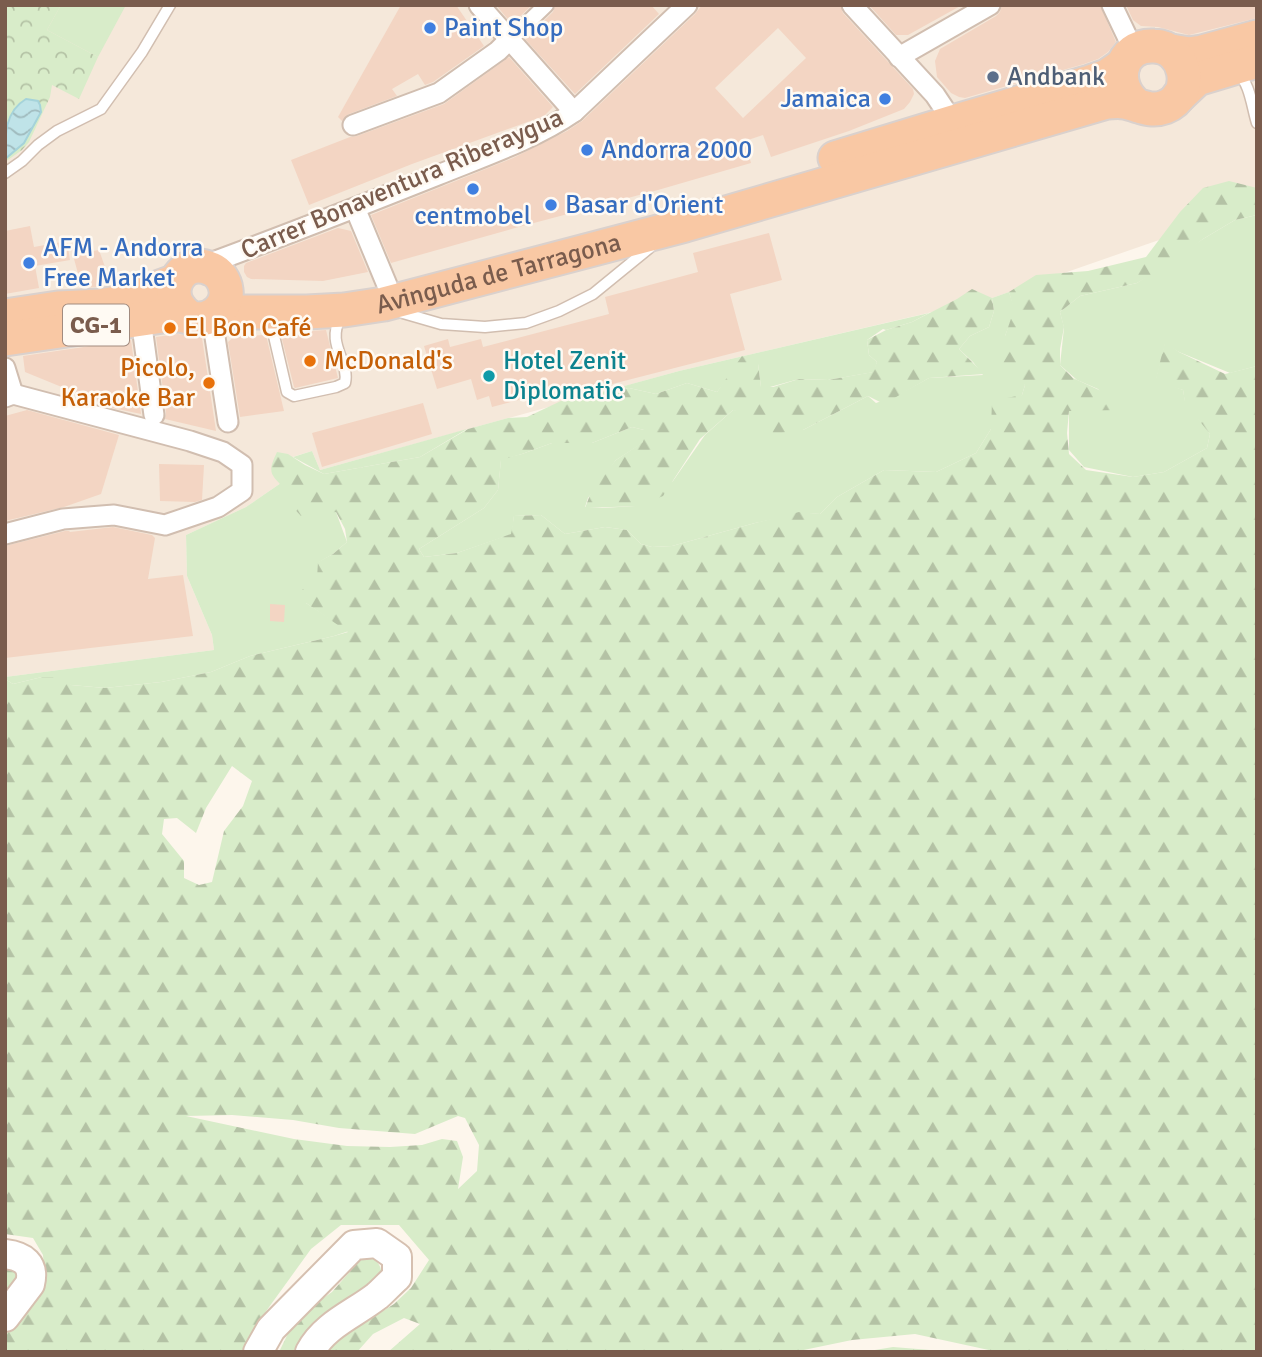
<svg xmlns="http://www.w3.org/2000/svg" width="1262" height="1357" font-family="Signika,sans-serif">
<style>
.residential{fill:#f5e8da}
.grass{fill:#d8ecc9}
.forest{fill:url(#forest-firs);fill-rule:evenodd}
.park{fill:url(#park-crowns)}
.water{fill:url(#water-waves);stroke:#a5d3da;stroke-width:2}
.building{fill:#f3d5c3;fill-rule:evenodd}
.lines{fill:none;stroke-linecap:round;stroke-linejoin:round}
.service-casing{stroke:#d1beb0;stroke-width:13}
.pedestrian-casing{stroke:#d1beb0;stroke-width:18}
.minor-casing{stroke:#d1beb0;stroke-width:23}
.secondary-casing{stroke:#d6c0b0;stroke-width:32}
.trunk-casing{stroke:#dad1cd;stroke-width:37}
.service{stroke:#fff;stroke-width:10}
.pedestrian{stroke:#fff;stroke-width:14}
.minor{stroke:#fff;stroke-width:19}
.secondary{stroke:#fff;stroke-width:28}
.trunk{stroke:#f9c8a4;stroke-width:33}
.shop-dot{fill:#3f7fe0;stroke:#fffaf3;stroke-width:2.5}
.service-dot{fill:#5c6f8a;stroke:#fffaf3;stroke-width:2.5}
.food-dot{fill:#e8710a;stroke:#fffaf3;stroke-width:2.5}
.culture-dot{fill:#0f9aa8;stroke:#fffaf3;stroke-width:2.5}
.labels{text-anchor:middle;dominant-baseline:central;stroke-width:5;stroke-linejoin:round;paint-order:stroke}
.shield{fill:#fffaf3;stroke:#a28b7f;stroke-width:2}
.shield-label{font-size:24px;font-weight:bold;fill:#7a5c4d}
.shop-label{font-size:26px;fill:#366cbe;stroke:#fffaf3;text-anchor:start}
.service-label{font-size:26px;fill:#4e5e75;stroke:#fffaf3;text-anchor:start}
.street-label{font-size:26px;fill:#7a5c4d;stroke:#fffaf3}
.food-label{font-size:26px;fill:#c56008;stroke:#fffaf3;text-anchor:start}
.culture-label{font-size:26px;fill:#0d838f;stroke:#fffaf3;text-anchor:start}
</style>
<defs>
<pattern id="forest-firs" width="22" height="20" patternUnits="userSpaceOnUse" patternTransform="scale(1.75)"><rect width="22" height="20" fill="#d8ecc9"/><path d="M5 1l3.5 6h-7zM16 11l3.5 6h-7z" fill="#b4c2a5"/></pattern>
<pattern id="park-crowns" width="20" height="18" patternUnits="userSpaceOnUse" patternTransform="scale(1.75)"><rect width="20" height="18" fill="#d8ecc9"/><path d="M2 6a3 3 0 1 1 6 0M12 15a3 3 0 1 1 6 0" fill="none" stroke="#b4c2a5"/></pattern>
<pattern id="water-waves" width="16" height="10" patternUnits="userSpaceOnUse" patternTransform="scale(1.75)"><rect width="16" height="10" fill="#bfe3e8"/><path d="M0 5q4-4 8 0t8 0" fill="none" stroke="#a0bbbe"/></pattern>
</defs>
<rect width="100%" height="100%" fill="#fdf6ec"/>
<!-- residential -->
<polygon class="residential" points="5,5 1257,5 1257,206 992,298 679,371 320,470 312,451 276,462 281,483 246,507 186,535 187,576 212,635 214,650 5,677"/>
<!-- grass -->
<g class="grass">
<polygon points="61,5 126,5 98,57 47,30"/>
<polygon points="1257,215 1257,366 1230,373 1179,352 1165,344 1156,380 1183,390 1185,401 1210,434 1207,448 1164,472 1133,477 1084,467 1069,450 1069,410 1117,410 1098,389 1077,380 1060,365 1064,328 1060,312 1080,296 1137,283 1203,239 1235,220"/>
<polygon points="1009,292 1015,310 1005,336 1025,385 1022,395 991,429 976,453 936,472 884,470 837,497 820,514 803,513 755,523 672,546 652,547 641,544 627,530 605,527 565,534 541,515 514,516 512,534 457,553 424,557 419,549 484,508 498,490 501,459 522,454 552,443 592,443 632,427 644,430 644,442 616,460 588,498 585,507 602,508 635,506 673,481 705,435 733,410 752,411 803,430 868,396 876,403 898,395 929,378 983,375 973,362 959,349 970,336 989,327 994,311 992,298"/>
<polygon points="929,313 912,322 886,330 883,329 867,340 869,355 877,362 874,372 828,380 799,379 770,387 761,387 758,364 725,382 717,392 687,383 656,394 629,388 584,397 679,371"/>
<polygon points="467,429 420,457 324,474 293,457 312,451 320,470"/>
<polygon points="281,483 336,512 347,542 333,554 319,562 320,577 306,603 349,631 334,636 250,656 211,672 161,682 105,688 71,685 42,677 13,684 5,679 5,677 214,650 212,635 187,576 186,535 246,507"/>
</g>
<!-- forest -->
<g class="forest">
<path d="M1229 181 1257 188V215L1235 220 1203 239 1172 263 1137 283 1080 296 1060 312 1064 327 1060 349V365L1073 378 1110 395 1118 410 1069 411 1067 433 1069 454 1086 470 1133 477 1164 472 1207 448 1210 434 1185 403 1183 390 1155 382 1165 342 1179 352 1225 374 1257 366V1352H998L915 1334 852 1340 794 1352H388L420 1324 404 1318 373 1334 357 1352H324L330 1345 394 1304 411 1288 429 1260 399 1225H341L311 1249 259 1321 243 1352H5V1336L35 1297 45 1281 43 1255 33 1238 5 1234V679L13 684 42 677H66L71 685 105 688 161 682 211 672 250 656 334 636 348 632 306 603 302 590 317 578 318 562 333 554 347 542 345 529 336 512 301 516 287 501 286 490C270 474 267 473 277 452L288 454 305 465 324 474 420 457 468 429 508 418 527 417 563 400 629 388 656 394 687 383 717 392 742 356 758 364 761 387H773L799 379 828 380 873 372 877 362 869 355 867 340 886 330 912 322 957 299 972 289 992 298 994 311 989 327 970 336 959 349 984 374 929 378 884 404 868 396 803 430 774 434 751 415 733 410 700 439 663 496 639 506 585 508 593 487 616 460 643 442 644 430 632 427 592 443H552L522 454 501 460 498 490 484 508 419 549 424 557 457 553 511 534 514 516 541 515 565 534 605 527 627 530 641 544 652 547 672 546 755 523 799 512 820 514 837 497 884 470 936 472 976 453 991 429 992 401 1022 395 1025 385 1001 365 1005 336 1014 310 1009 292 1036 275 1088 271 1146 257 1180 212 1203 188ZM232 766 252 781 243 806 224 831 212 882 199 885 184 878V861L162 834 164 819 177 818 196 833 206 808ZM232 1115 293 1120 339 1128 415 1134 458 1116 465 1118 479 1145 477 1171 458 1189 463 1157 457 1141 442 1139 422 1145 390 1147 347 1146 294 1139 186 1116Z"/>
<path d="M374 1257C377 1262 382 1267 381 1273 379 1290 334 1307 320 1319 308 1329 304 1338 299 1352H279L296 1317 332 1292 361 1259Z"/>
<polygon points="5,1266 19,1271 18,1281 5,1297"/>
<polygon points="893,1347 955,1352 863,1352"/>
</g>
<!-- park -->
<polygon class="park" points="5,5 61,5 47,30 98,57 79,99 52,85 50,97 29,142 22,150 5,162"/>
<!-- water -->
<path class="water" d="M26 99 38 101 40 105 41 112 24 143 5 159C5 137 4 112 26 99Z"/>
<!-- building -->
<g class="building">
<polygon points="401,5 456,5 484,46 433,82 425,85 418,74 392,89 397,96 349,114 342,121 338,117"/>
<polygon points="496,5 532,5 512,24"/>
<polygon points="555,5 651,5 659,14 575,94 525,39 553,12"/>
<path d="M702 5H840L843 13 913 89 914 94 910 102 904 109 849 131 771 157 763 135 745 141 751 163 658 190 515 228 391 263 371 215 513 158 567 131 582 121 695 14ZM778 28 806 58 743 118 715 88Z"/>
<polygon points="869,5 962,5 908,35 896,35"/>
<polygon points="1002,5 1100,5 1116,42 1108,52 1098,59 1084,64 965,98 959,97 951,93 937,77 935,61 940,49 996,16 1000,12"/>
<polygon points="1126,5 1257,5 1257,18 1189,35 1158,27 1141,26 1133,20"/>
<polygon points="509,57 553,107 544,116 412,164 309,205 291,160 350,137 357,136 444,104"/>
<polygon points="30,226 34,247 67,241 70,260 35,266 39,288 5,294 5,231"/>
<polygon points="338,228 351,231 368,272 323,281 251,279 247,277 244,272 244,266 246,263"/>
<polygon points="769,233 782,280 730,294 745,350 577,393 575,385 492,407 489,396 477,400 471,379 437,389 424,346 448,339 450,347 481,339 483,347 609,314 605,297 698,272 693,253"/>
<polygon points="81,244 93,251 99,250 110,281 102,282 97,287 82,288 71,248"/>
<polygon points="326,330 338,378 295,388 294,387 282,339 311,331"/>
<polygon points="178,334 202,338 216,431 165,419 166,413 156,337"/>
<polygon points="266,335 284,411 240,417 228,342 235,336"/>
<polygon points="131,340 141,414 113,408 25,372 23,356"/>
<polygon points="423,403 432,434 322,467 312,433"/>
<polygon points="27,410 119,435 101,494 64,507 5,521 5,416"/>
<polygon points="159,464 204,465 202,500 195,502 160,501"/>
<polygon points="113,527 152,535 155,538 148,579 183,575 193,636 5,658 5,546 65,531 69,531 70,532"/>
<polygon points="270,604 285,605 284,622 270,621"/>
</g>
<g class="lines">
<defs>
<g id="service">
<path d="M1237 72C1250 83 1252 107 1257 123"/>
<polyline points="5,173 22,161 38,145 57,131 101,109 142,52 170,5"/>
<polyline points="396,311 441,324 485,327 526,323 559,311 593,294 653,245"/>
<path d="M272 318 274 336 287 392 294 396 336 387 345 383C350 361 325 344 341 317"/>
</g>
<polyline id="pedestrian" points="516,34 546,5"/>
<g id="minor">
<polyline points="479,5 574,112"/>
<polyline points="852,5 935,95 953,122"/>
<polyline points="1112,5 1134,51"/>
<polyline points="899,57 990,5"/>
<polyline points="353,125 439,93 498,51 510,39"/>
<polyline points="355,208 387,285"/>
<path d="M202 266C281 237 360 206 438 175 482 157 535 139 574 112L687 5"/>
<polyline points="213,316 213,324 228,422"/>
<polyline points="141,319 154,415"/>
<polyline points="5,368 13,394"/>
<polyline points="5,397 13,394 190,441 223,452 242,465 242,491 218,507 165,525 114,515 63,519 5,534"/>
</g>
<g id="secondary">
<path d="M5 1254C23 1256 35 1264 30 1284L5 1317"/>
<path d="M258 1352 271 1329 354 1245 377 1243 397 1257V1277C390 1283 384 1290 377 1296 354 1314 324 1325 310 1352"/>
</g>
<g id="trunk">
<polyline points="1171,51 1189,54 1202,52 1257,37"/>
<polyline points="1178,97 1197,79 1257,61"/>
<polyline points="835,158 953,122 1090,82 1107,76 1123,65"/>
<path id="s1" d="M218 312H307L344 310 384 304 685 225 1107 102C1112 102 1118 101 1123 102 1138 104 1149 113 1165 107 1196 95 1187 47 1154 46 1119 44 1110 86 1138 106"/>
<polyline points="5,316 58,308 101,306 116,303 176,281"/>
<path d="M5 339 163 316C168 316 174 315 179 315 186 316 193 319 200 319 215 318 228 305 226 290 225 281 219 272 211 269 182 255 158 294 188 316"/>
</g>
</defs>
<!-- service casing -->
<use href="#service" class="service-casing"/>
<!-- pedestrian casing -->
<use href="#pedestrian" class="pedestrian-casing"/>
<!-- minor casing -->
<use href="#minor" class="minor-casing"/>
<!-- secondary casing -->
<use href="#secondary" class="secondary-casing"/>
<!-- trunk casing -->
<use href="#trunk" class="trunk-casing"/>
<!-- service -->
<use href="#service" class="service"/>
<!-- pedestrian -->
<use href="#pedestrian" class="pedestrian"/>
<!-- minor -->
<use href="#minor" class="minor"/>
<!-- secondary -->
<use href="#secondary" class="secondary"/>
<!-- trunk -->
<use href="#trunk" class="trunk"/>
</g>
<!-- markers -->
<g class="shop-dot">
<circle cx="430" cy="28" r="7"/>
<circle cx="885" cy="99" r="7"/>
<circle cx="587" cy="150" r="7"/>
<circle cx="473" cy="189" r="7"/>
<circle cx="551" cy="205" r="7"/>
<circle cx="29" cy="263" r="7"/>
</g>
<circle class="service-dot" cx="993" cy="77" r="7"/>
<g class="food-dot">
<circle cx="170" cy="328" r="7"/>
<circle cx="310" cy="361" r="7"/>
<circle cx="209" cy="383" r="7"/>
</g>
<circle class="culture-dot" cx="489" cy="376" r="7"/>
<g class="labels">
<!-- shield labels -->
<rect class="shield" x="63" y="304.5" width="66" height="41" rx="5"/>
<g class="shield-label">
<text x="96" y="325">CG-1</text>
</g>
<!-- shop labels -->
<g class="shop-label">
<text x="444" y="28">Paint Shop</text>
<text x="871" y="99" text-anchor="end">Jamaica</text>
<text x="601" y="150">Andorra 2000</text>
<text x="565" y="205">Basar d'Orient</text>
<text x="473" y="216" text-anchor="middle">centmobel</text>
<text x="43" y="248">AFM - Andorra<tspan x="43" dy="30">Free Market</tspan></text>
</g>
<!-- service labels -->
<g class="service-label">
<text x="1007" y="77">Andbank</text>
</g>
<!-- street labels -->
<g class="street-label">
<text transform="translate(402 184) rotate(-23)">Carrer Bonaventura Riberaygua</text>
<text stroke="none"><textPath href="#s1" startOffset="285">Avinguda de Tarragona</textPath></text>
</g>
<!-- food labels -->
<g class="food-label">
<text x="184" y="328">El Bon Café</text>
<text x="324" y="361">McDonald's</text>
<text x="195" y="368" text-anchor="end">Picolo,<tspan x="195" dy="30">Karaoke Bar</tspan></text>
</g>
<!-- culture labels -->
<g class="culture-label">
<text x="503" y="361">Hotel Zenit<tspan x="503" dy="30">Diplomatic</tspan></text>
</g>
</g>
<!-- border -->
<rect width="1262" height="1357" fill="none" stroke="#7a5c4d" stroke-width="14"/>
</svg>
